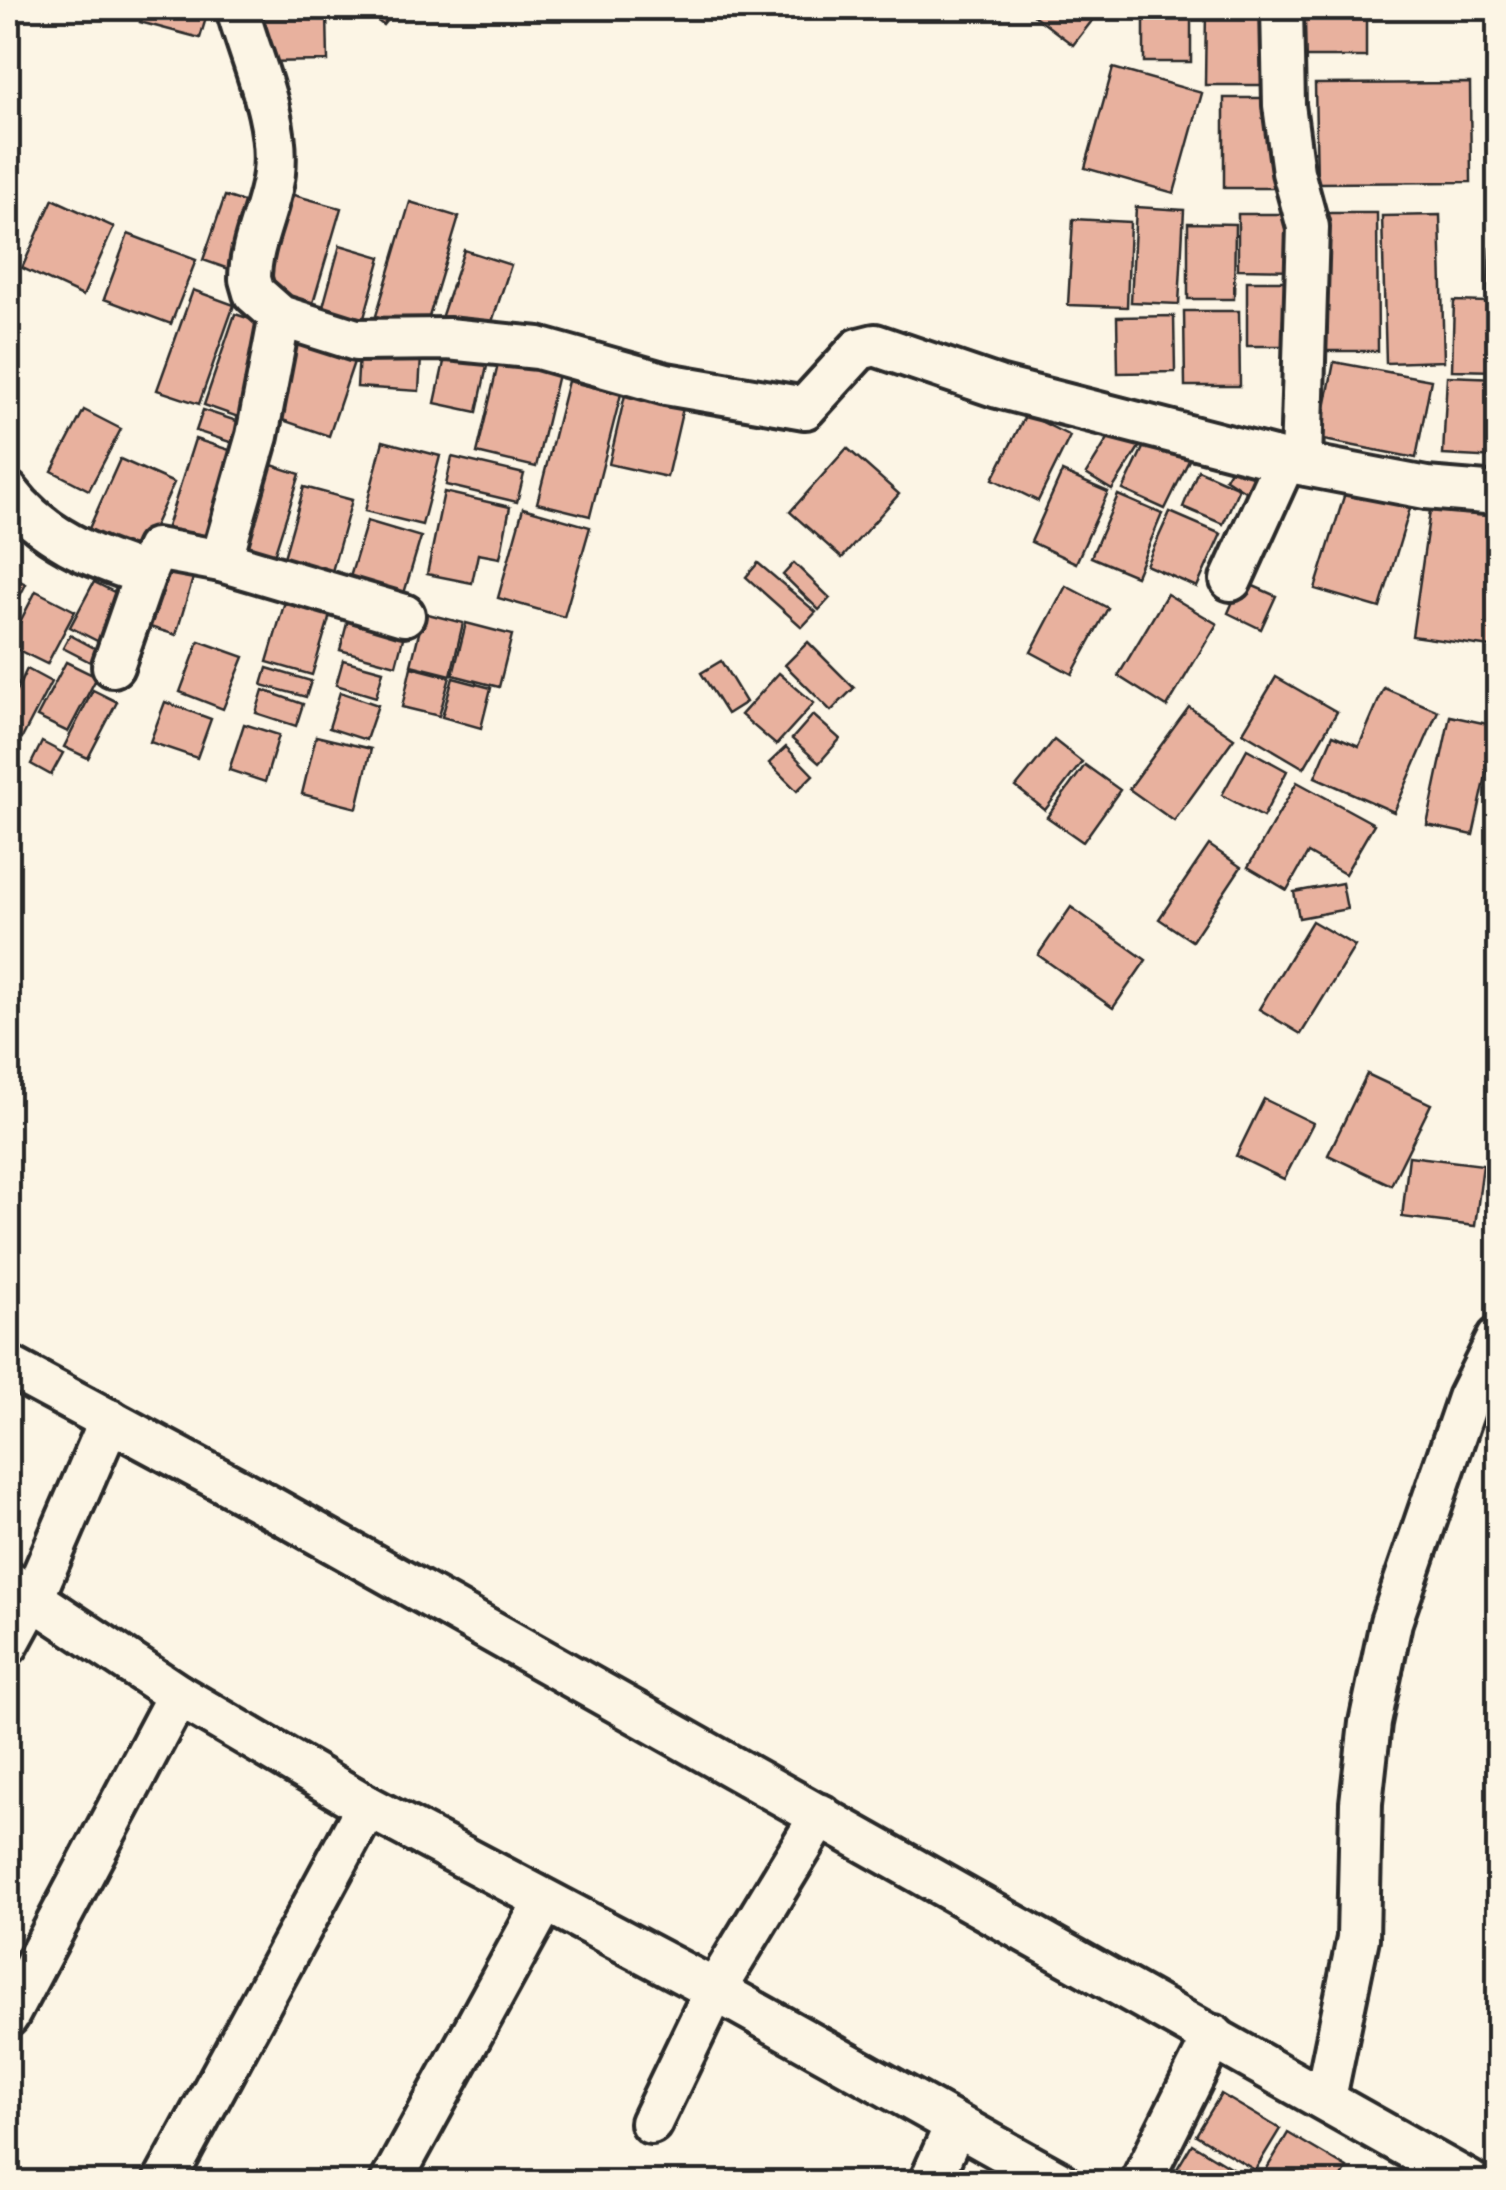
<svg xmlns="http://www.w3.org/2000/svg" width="1506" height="2190" font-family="'Comic Neue',sans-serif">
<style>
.building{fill:#e8b19e;stroke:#2b2b2b;stroke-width:2.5}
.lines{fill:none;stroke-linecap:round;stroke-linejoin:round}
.minor-casing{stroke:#2b2b2b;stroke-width:48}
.minor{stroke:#fcf5e5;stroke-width:40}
</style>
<rect width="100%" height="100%" fill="#fcf5e5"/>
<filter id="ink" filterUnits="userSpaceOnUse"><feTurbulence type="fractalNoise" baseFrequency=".01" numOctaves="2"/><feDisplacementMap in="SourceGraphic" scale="20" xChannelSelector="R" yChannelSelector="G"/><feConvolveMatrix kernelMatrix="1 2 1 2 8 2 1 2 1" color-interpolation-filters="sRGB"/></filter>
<g filter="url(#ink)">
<!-- building -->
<g class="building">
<polygon points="144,8 209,8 200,38 140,22"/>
<polygon points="361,8 397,8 383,25"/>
<polygon points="1024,8 1102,8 1073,45"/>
<rect x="1144" y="8" width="47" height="54"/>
<polygon points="1206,8 1271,8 1271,85 1205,85"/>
<rect x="1294" y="8" width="72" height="49"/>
<polygon points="327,12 328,61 257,62 256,13"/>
<polygon points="1113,68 1202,93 1174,193 1085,168"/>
<polygon points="1470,83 1471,182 1317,183 1315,84"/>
<rect x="1224" y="98" width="56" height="90"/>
<polygon points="290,194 341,208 310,313 259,298"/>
<polygon points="225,196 265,209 243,274 203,260"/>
<polygon points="53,199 114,227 83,296 22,268"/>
<polygon points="410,202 459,217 425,330 376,316"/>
<polygon points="1136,207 1184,210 1179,304 1131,302"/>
<polygon points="1320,213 1377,213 1378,351 1321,351"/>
<polygon points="1238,214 1299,214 1298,270 1238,269"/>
<polygon points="1440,215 1444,361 1386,363 1382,216"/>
<polygon points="1073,219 1130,222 1127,307 1068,305"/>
<polygon points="1188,223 1235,224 1234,299 1188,299"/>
<polygon points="128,234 196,260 171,324 104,299"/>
<polygon points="340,245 381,257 362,325 321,314"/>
<polygon points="1490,248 1498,248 1498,371 1452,370 1454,301 1487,302"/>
<polygon points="464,250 511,265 486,340 439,324"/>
<rect x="1247" y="281" width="54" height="65"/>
<polygon points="193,290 234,305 199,404 157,390"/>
<polygon points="1184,311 1239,311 1240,386 1185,386"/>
<polygon points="235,314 269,325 238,417 204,405"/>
<polygon points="1174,316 1175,372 1118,373 1117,317"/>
<polygon points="293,332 357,353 329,436 265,414"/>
<polygon points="447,348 489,357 477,412 435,403"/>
<polygon points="359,354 421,357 419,391 357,387"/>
<polygon points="500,356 559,370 536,467 477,453"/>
<polygon points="1334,362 1431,380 1416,458 1319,439"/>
<polygon points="1447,376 1498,378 1498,458 1443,455"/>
<polygon points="568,381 621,394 590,516 537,503"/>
<polygon points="625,395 683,408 667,477 609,464"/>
<polygon points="84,410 121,429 89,490 52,471"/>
<polygon points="203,410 246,424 239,445 196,431"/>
<polygon points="1026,414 1070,436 1038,501 993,479"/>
<polygon points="1117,424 1143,441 1112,490 1086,474"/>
<polygon points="1152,429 1194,450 1165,509 1123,490"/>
<polygon points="195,439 239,453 209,547 165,533"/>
<polygon points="383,441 440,456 422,525 365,511"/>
<polygon points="847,448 899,494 842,558 790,512"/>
<polygon points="1242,450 1273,469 1254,497 1225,478"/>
<polygon points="452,457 524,474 517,502 446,485"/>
<polygon points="120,459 174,483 140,557 87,533"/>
<polygon points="256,460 300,474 270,568 226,554"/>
<polygon points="1198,470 1239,488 1223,524 1183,507"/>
<polygon points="1062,472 1108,492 1076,563 1031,542"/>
<polygon points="1351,474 1415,492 1380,608 1315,589"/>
<polygon points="304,487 352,500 331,575 283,561"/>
<polygon points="444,492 510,507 500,558 478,554 472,583 427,574"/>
<polygon points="1118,495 1162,514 1136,576 1091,557"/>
<polygon points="1431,504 1498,515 1498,648 1412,636"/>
<polygon points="523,508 590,527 564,617 498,598"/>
<polygon points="1170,512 1221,534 1197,587 1146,565"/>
<polygon points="367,521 421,537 402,600 348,584"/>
<polygon points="758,563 816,612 802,627 746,577"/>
<polygon points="794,563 830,598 819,610 783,575"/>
<polygon points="158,568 193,578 176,635 140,624"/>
<polygon points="8,575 26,584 15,605 8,601"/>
<polygon points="1242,581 1276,596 1261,629 1228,613"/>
<polygon points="94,582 134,602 111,648 70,627"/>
<polygon points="1066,586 1108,608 1072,674 1031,652"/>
<polygon points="36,591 75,611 47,664 8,645"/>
<polygon points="1167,594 1217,624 1167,707 1118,676"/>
<polygon points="286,598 331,612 312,675 267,662"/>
<polygon points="351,608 407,623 396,665 340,650"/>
<polygon points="424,613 463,623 451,675 411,665"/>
<polygon points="466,623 512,635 499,687 453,675"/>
<polygon points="70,635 111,657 104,669 63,648"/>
<polygon points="199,641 244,657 223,709 180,692"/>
<polygon points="808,642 854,688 831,711 785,665"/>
<polygon points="343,660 383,671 376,697 336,685"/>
<polygon points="721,661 746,702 727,714 701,673"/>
<polygon points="66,662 97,677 68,732 37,717"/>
<polygon points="411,667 450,677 439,716 402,707"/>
<polygon points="267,668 311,681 306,697 262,685"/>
<polygon points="27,669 51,682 22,738 8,731 8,708"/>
<polygon points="779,673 814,703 776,745 741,715"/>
<polygon points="1276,677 1337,712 1304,768 1243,732"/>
<polygon points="8,678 17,683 8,702"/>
<polygon points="453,678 491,688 481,728 442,717"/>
<polygon points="1384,688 1438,711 1394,812 1315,777 1333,735 1359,746"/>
<polygon points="93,690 117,702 88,758 64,747"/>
<polygon points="263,690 303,704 296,726 256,713"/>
<polygon points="340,692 378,705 366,740 329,728"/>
<polygon points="165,702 211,719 197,758 150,742"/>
<polygon points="1189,707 1234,738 1174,821 1129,789"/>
<polygon points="813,715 840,739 819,763 792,739"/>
<polygon points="1450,716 1497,726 1473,835 1427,825"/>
<polygon points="244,724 279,735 265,782 229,770"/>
<polygon points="316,736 371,749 357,808 302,794"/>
<polygon points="1054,740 1082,762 1045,810 1016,787"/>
<polygon points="42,742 63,753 51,775 31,764"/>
<polygon points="786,747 813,775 797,791 769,763"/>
<polygon points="1247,749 1287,771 1263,817 1222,795"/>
<polygon points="1085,765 1120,790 1083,842 1047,817"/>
<polygon points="1297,782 1374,824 1345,874 1308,853 1287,890 1248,867"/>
<polygon points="1209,845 1241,867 1192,941 1159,919"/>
<polygon points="1342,883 1347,909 1299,918 1294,892"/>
<polygon points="1071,907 1146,960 1113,1008 1038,955"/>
<polygon points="1312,921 1355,946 1301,1034 1259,1009"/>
<polygon points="1367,1074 1431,1104 1391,1185 1328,1155"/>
<polygon points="1264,1099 1313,1123 1284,1179 1236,1156"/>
<polygon points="1409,1156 1483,1165 1475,1226 1402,1217"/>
<polygon points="1221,2094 1280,2129 1255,2170 1196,2135"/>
<polygon points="1288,2133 1347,2168 1339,2182 1276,2182 1263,2175"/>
<polygon points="1192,2144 1253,2181 1252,2182 1169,2182"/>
</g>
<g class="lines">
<defs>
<g id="minor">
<path d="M237 8C251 60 280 118 274 173 270 209 250 243 250 279L254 293 280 316 356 340 448 339 538 348 666 384 805 408 859 349 875 345 998 387 1285 461 1426 488 1498 494"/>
<polyline points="1282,8 1284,105 1293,172 1308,227 1301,462"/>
<path d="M8 492C43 538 91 557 145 574L156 549 221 561 404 615"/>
<polyline points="221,561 257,436 280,316"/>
<polyline points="1231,580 1285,461"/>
<polyline points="113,666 145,574"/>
<polyline points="8,1366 265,1504 1470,2182"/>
<polyline points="8,1582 178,1695 367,1806 715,1990 1059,2182"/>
<polyline points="8,1644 33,1598 110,1420"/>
<polyline points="8,2016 178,1695"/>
<polyline points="1325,2098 1358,1938 1361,1803 1370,1723 1391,1622 1468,1398 1498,1338"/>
<polyline points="651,2123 715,1990 821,1815"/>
<polyline points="164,2182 367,1806"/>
<polyline points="391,2182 544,1902"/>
<polyline points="930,2182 955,2126"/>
<polyline points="1141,2182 1214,2036"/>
</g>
</defs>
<!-- minor casing -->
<use href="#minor" class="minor-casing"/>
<!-- minor -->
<use href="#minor" class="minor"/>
</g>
</g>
<!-- margin -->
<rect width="1506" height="2190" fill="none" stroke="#fcf5e5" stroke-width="40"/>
<rect x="20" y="20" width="1466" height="2150" fill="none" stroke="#2b2b2b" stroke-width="4" filter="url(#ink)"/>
</svg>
